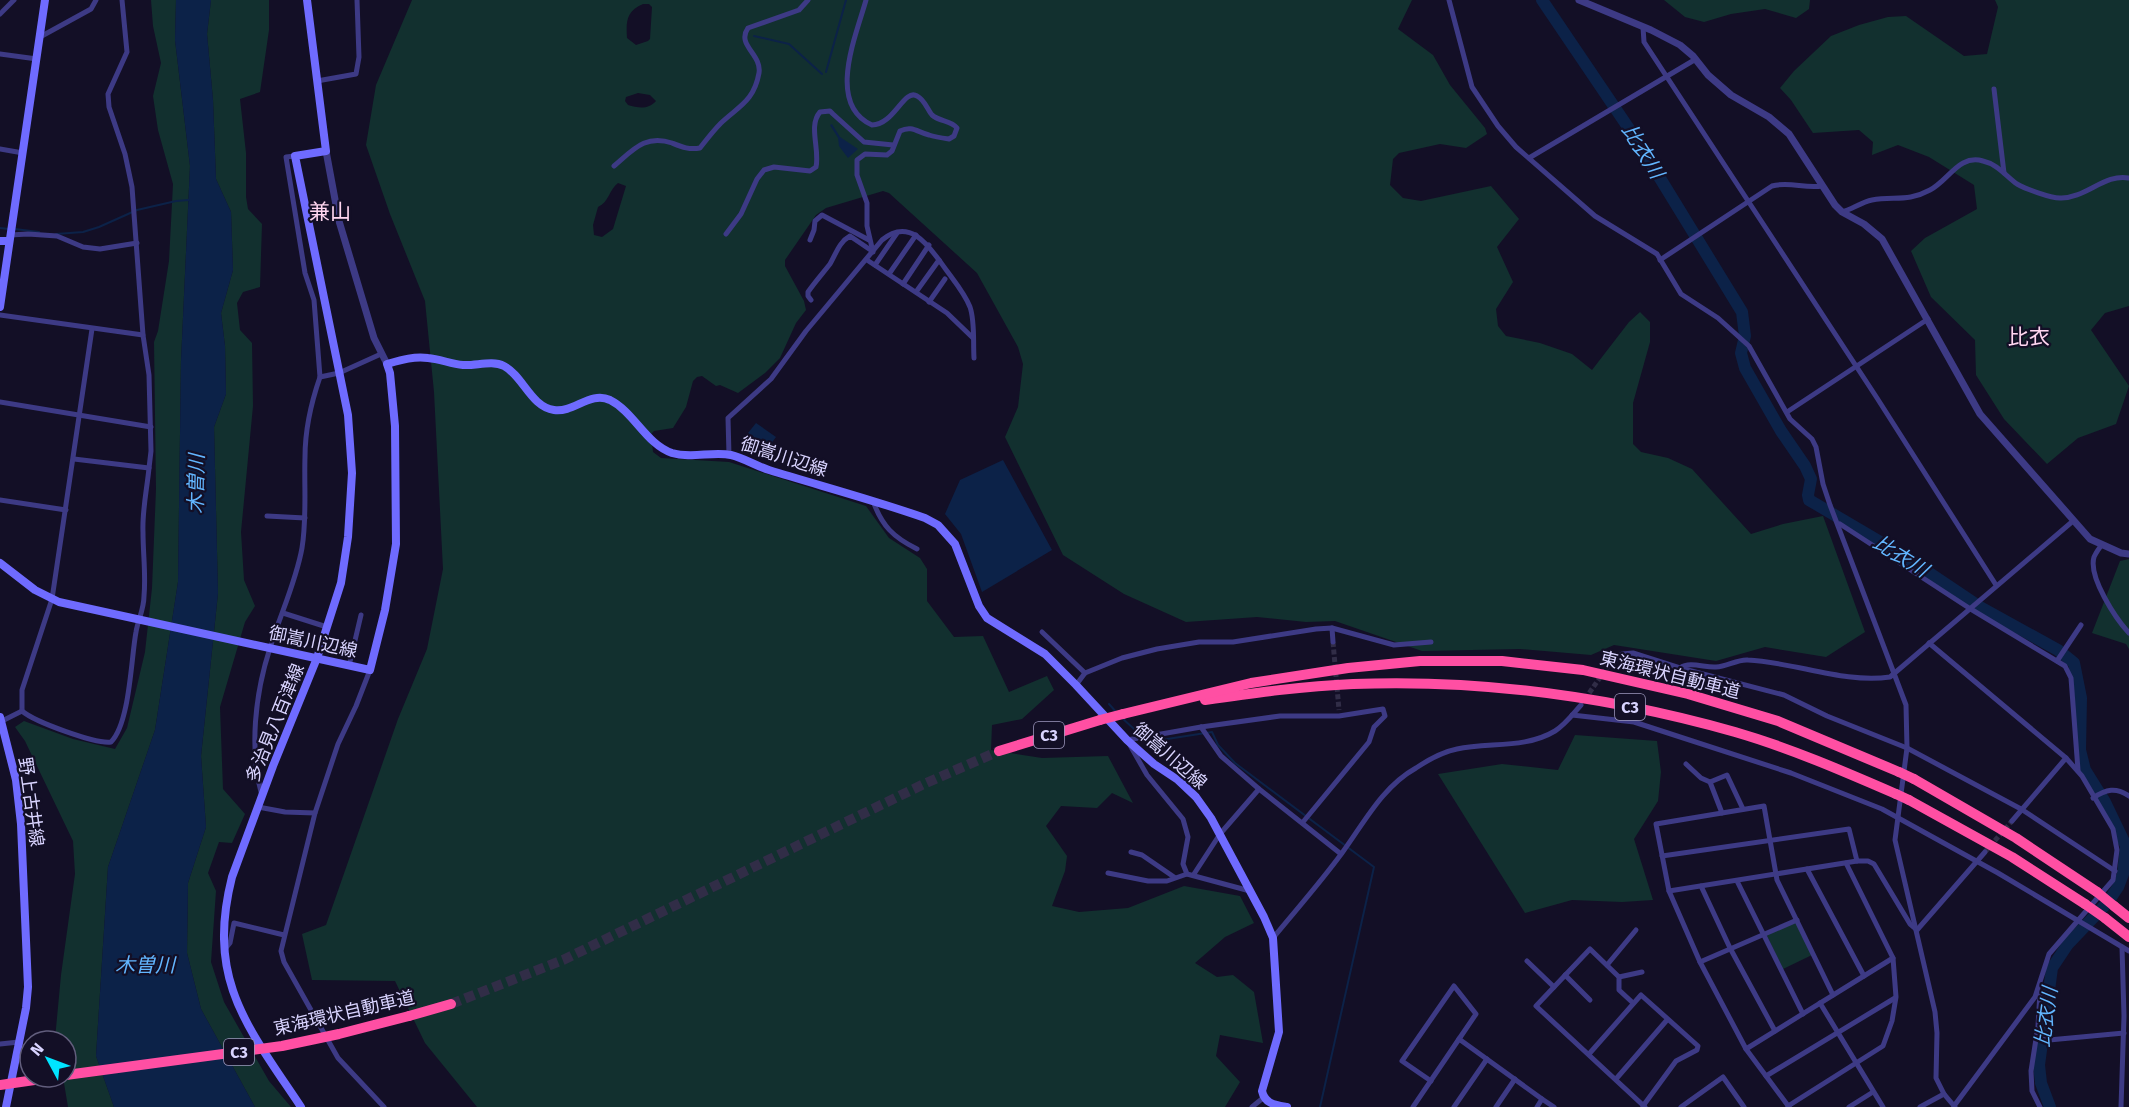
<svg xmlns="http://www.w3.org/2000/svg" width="2129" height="1107" font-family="'Fira Sans','Noto Sans JP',sans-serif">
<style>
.green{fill:#12302f;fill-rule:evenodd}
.water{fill:#0c2248}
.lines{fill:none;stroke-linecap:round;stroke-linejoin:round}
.stream{stroke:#0c2248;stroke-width:2}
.river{stroke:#0c2248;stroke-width:12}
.minor-tunnel{stroke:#312d47;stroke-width:5;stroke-dasharray:5 2.5;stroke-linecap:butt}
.motorway-tunnel{stroke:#312d47;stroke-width:10;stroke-dasharray:10 5;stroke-linecap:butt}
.minor{stroke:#3d3a85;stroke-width:5}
.tertiary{stroke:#3d3a85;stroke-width:7}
.secondary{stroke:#6f6bff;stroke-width:8}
.motorway{stroke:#ff4fa3;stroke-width:10}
.motorway-bridge{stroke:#ff4fa3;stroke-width:10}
.labels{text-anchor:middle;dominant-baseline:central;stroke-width:4.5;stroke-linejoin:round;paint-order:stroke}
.shield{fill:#130f26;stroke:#9e99be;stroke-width:1.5}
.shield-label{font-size:16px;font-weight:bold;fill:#d9d4ff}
.street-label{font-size:18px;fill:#d9d4ff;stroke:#130f26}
.water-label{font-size:20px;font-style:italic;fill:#62b6ff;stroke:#130f26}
.quarter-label{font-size:21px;fill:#ffd6f0;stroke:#130f26}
</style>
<rect width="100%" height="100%" fill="#130f26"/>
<!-- green -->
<g class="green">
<polygon points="151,0 176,0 175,40 190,166 181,361 178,582 155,730 108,867 96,1056 114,1107 68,1107 63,1077 66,1077 66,1041 56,1041 55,1039 61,975 75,874 73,841 25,741 15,727 24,721 73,739 115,749 127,728 145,652 152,588 156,489 154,342 158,331 169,261 173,184 158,130 153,96 161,63 153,26"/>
<polygon points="211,0 269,0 269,30 260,92 240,99 246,153 246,197 248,209 262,224 260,287 243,292 237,303 240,330 252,343 253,406 241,532 244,580 255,606 245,622 220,707 223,789 245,814 232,843 219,842 208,873 216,891 211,962 224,1002 269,1081 291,1107 255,1107 201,1009 187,953 188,883 206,827 201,756 218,593 214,427 226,394 225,346 221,313 233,270 231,212 216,179 213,100 207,34"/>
<path d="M412 0H1412L1398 29 1433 55 1450 85 1485 128 1487 134 1466 148 1440 144 1399 153 1393 159 1390 185 1403 198 1421 201 1491 186 1519 219 1497 247 1513 282 1496 309 1498 326 1506 336 1540 343 1572 354 1592 370 1629 322 1640 312 1650 322V342L1633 403V444L1641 452 1668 458 1692 469 1751 534 1783 524 1823 516 1865 632 1826 657 1765 647 1716 661 1614 645 1591 655 1520 649 1422 651 1335 621 1306 622 1257 617 1186 622 1124 594 1063 555 1005 437 1018 407 1023 364 1018 347 977 273 889 193 883 191 826 208 816 215 785 260V266L804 301 806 310 796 323 780 358 765 373 738 393 720 385 716 386 702 376 697 377 693 381 686 407 673 428 654 431 651 434 653 452 661 458 729 462 866 506 889 538 920 558 927 569V601L954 637 983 636 1009 692 1047 676 1054 690 1022 719 992 725 991 750 1042 758 1108 756 1133 803 1112 793 1097 808 1061 806 1046 826 1067 856 1065 871 1052 906 1079 912 1128 908 1184 886 1240 896 1254 923 1225 937 1195 963 1217 977 1233 975 1254 992 1263 1043 1220 1035 1216 1056 1240 1082 1225 1107H477L425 1043 395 981 312 980 302 934 326 925 398 719 427 649 443 569 434 392 425 301 390 214 366 145 376 85ZM643 4H649L652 7 650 39 648 41 636 45 627 38C626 22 626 11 643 4ZM638 93 650 95 656 101C648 110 638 108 628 105L625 101 626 97ZM618 183 626 186 613 229 602 237 594 235 593 225 598 207C609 202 609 190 618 183Z"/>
<polygon points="1664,0 1810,0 1809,9 1796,18 1765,9 1731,14 1704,22 1685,17"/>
<polygon points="1995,0 2129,0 2129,306 2105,313 2091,330 2129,386 2116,424 2078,438 2047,464 2004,419 1976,375 1975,340 1931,297 1911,251 1925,238 1977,209 1974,185 1929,157 1898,145 1872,155 1873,142 1859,130 1813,133 1791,100 1780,88 1794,71 1831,36 1859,25 1888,17 1906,16 1964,56 1987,54 1998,7"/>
<polygon points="2129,559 2129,649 2126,644 2092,633 2120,561"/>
<polygon points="1575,735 1657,741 1661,772 1658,801 1634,839 1653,900 1622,902 1572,900 1525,913 1438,774 1502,764 1558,770"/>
<polygon points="1796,922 1812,955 1783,969 1766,934"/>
</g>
<!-- water -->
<g class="water">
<polygon points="176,0 211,0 207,34 213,100 216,179 231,212 233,270 221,313 225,346 226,394 214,427 218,593 201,756 206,827 188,883 187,953 201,1009 255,1107 114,1107 96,1056 108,867 155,730 178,582 181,361 190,166 175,40"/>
<polygon points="832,124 840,137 858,149 848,158 839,146 838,138 830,125"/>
<polygon points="756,423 776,437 768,448 748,433"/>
<polygon points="1003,460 1052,550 982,592 961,534 945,514 960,480"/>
</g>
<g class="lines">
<!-- stream -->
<g class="stream">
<polyline points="754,36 789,44 822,74"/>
<polyline points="826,72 846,0"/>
<polyline points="0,228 9,229"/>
<polyline points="15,229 39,232"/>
<polyline points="56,234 83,232 99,227 137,210 176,201 189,200"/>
<polyline points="1109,704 1117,713"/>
<polyline points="1121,717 1148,742 1212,732 1218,745 1235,763 1374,867 1320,1107"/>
</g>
<!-- river -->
<polyline class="river" points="1542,0 1636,139 1742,312 1745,336 1741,353 1745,368 1781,431 1805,466 1811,479 1808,495 1809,500 1904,556 1980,607 2058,650 2074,663 2081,698 2080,750 2085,770 2105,802 2126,846 2123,874 2118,887 2108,902 2068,944 2052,968 2039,1065 2041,1083 2050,1107"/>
<!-- minor-tunnel -->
<g class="minor-tunnel">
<polyline points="1333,642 1339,710"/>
<polyline points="1585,699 1608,666"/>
<polyline points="1985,852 2012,821"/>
</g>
<!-- motorway-tunnel -->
<polyline class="motorway-tunnel" points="451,1004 563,960 924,784 999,751"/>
<!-- minor -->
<g class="minor">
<polyline points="122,0 127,52 108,94 109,107 125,154 132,187 143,335 149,375 151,451 149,468"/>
<path d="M866 0C856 36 826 104 872 125 894 125 904 88 917 96 925 100 927 109 932 115 940 122 951 120 957 128L954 136 949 139C942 138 935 137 929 135 917 132 912 125 900 131L892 151 887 155 865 154 857 160V175L867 203V226L873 252"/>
<polyline points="1449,0 1472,87 1498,126 1516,147 1595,216 1657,254 1681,294 1718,318 1749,346 1790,419 1812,439 1816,447 1823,484 1830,505 1906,705 1907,748 1895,840 1935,1012 1937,1033 1936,1078 1944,1094 1955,1107"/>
<polyline points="0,14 14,0"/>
<polyline points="1643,27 1644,42 1877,398 1996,585"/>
<polyline points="40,37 91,9 96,0"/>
<polyline points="0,54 37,59"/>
<polyline points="317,81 356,74 359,57 357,0"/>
<polyline points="1994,89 2004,173"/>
<polyline points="0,149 23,153"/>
<polyline points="295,156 286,157 305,273 314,300 320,377"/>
<polyline points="1529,158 1696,59"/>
<path d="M614 166C633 150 645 134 672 143 682 147 689 150 700 148 707 139 713 131 721 123 739 106 754 101 759 73 762 54 736 45 748 28L799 10 808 0"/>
<path d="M1842 212C1852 209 1862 202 1872 200 1894 196 1908 202 1930 190 1949 180 1959 154 1983 161 1997 164 2006 176 2017 184 2026 189 2050 198 2060 198 2085 199 2105 173 2129 178"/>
<path d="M726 234 741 214 757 179 764 170 774 167 810 171 816 167C820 149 808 126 820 112L830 111 833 114 864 142 893 145"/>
<polyline points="10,235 28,234 57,236 83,247 100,249 137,243"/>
<polyline points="810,240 814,230 815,221 822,215 869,240"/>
<polyline points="867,260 947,313 973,338"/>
<path d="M1660 260 1772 186C1789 181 1805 189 1822 186"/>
<polyline points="875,265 897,233"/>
<polyline points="889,274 916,235"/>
<polyline points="903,284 929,245"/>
<polyline points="916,292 939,260"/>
<path d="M811 300 808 296V292C815 282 823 273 830 264 836 254 839 242 850 236L872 251"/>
<polyline points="929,302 945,279"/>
<polyline points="0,315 143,335"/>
<polyline points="0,402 151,427"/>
<polyline points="1787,412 1928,319"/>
<path d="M729 455 728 418 771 379 806 331 882 240C912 215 932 251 947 271 955 282 965 294 970 307 975 321 973 342 974 358"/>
<polyline points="0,500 66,510"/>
<path d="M873 501C882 526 893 537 917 549"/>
<polyline points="267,516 305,518"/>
<polyline points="1840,524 1969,608 2065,666 2071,678 2078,770"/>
<path d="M2102 545C2099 548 2096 553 2094 557 2088 577 2116 619 2129 633"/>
<polyline points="283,613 327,627"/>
<polyline points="1332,628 1333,642"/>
<polyline points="1042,632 1085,673"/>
<polyline points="1929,643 2066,758 2082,776 2113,829 2117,850 2113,880 2049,954 2035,997 1954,1106"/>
<polyline points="2057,661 2081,625"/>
<polyline points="349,666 361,615"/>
<polyline points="1608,666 1622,654 1633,653 1680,668 1784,695 1827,716 1907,748 2021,809 2115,871"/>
<path d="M1680 668C1690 661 1705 668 1716 667 1727 667 1737 659 1748 660 1794 662 1845 684 1890 677L2073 521"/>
<polyline points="370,670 356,706 338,744 315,813 281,951 284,962 338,1058 384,1107"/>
<polyline points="1076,685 1085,673 1122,658 1157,649 1199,642 1233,642 1316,629 1332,628 1394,645 1431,642"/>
<polyline points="22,711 22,690 52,599 92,329"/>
<polyline points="1572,715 1634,722 1791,773 1882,809 1998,873 2129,951"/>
<path d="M2 721 22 711C35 722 95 744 111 742 130 723 131 658 136 632 138 620 144 609 144 596 146 575 143 554 143 532 142 511 147 489 149 468L74 459"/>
<polyline points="1201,727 1221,756 1259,789 1341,854"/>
<polyline points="1686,764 1701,778 1710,782 1727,775 1743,809"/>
<polyline points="1710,782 1722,813"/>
<path d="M262 796C249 749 255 694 270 648 280 615 296 582 302 548 307 518 304 487 305 457 305 429 311 403 320 377L339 373 381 354"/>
<path d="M2093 798C2106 789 2116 787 2129 796"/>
<polyline points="258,807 285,812 315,813"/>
<polyline points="2012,821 2066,758"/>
<polyline points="1131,852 1142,855 1174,877"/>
<polyline points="1662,856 1849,829 1857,861"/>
<polyline points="1807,869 1864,976"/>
<polyline points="1108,873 1148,881 1167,881 1187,874"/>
<polyline points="1194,874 1220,834 1259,789"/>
<polyline points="1737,881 1803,1014"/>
<polyline points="1701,886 1730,948 1775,1031"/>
<polyline points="1250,891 1187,874 1183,864 1188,837 1183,819 1147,775 1127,740 1201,727 1280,716 1339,716 1383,709 1385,716 1374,727 1369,742 1303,822"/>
<polyline points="1669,891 1857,861 1868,861 1874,864 1910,924 1916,929"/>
<polyline points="1917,930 1985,852"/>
<path d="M1273 938C1296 910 1320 883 1342 853 1364 823 1382 787 1416 768 1428 760 1442 752 1457 749 1489 742 1525 749 1555 731 1565 725 1573 714 1581 705"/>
<polyline points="225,949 230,943 234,923 284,935"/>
<polyline points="1527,961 1554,987"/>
<polyline points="1700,962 1797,920"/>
<polyline points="1607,965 1636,930"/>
<polyline points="1565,975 1590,1000"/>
<polyline points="1619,977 1642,972"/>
<polyline points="2040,992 2038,1026 2031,1071 2032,1091 2040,1107"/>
<polyline points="1633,1003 1619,990 1619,977 1590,949 1536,1006 1645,1107"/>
<polyline points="1820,1003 1883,1107"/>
<polyline points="2036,1039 2049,1040 2124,1033"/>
<polyline points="0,1044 19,1042"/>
<polyline points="1746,1049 1893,958"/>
<polyline points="1589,1054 1641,995 1698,1046 1697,1050 1676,1061 1643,1106"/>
<polyline points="1766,1076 1895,998"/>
<polyline points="1616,1079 1667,1020"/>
<polyline points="1431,1081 1402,1061 1454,986 1476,1014 1459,1039"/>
<polyline points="1542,1099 1554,1107"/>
<polyline points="1788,1106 1883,1046 1892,1021 1896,997 1893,958 1846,863"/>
<polyline points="1252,1107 1263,1098"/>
<polyline points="1413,1107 1459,1039 1542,1099 1537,1107"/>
<polyline points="1454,1107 1487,1059"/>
<polyline points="1496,1107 1515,1079"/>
<polyline points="1681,1107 1723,1077 1744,1107"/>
<polyline points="1789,1107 1746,1049 1700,962 1669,891 1656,824 1764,806 1777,880 1833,995"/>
<polyline points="1849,1107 1873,1092"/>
<polyline points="1920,1107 1944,1094"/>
<polyline points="2121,1107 2124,1016 2122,947"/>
</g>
<!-- tertiary -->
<g class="tertiary">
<polyline points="1579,0 1651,30 1680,45 1693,56 1708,75 1731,95 1769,117 1789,134 1835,205 1842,212 1864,224 1882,239 1980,414 2090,539 2121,553 2129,554"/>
<polyline points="326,151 339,221 374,338 387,364"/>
</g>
<!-- secondary -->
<g class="secondary">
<polyline points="0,241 9,241"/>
<polyline points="0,307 45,0"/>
<path d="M0 563 35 590 59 602 370 670 385 610 396 544 395 426 390 373 387 364C401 360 414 356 428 358 440 359 451 364 463 365 476 366 492 360 504 366 523 376 531 407 554 410 574 413 590 391 610 400 634 412 646 444 672 453 691 459 713 451 731 455 744 458 756 466 769 470 821 486 874 500 925 518L938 525 955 544 979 606 987 618 1045 654 1076 685 1127 740 1154 764 1178 780 1196 797 1211 818 1264 917 1273 938 1279 1032 1262 1091C1265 1104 1275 1105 1287 1107"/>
<polyline points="0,717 16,780 21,824 28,987 26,1008 6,1107"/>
<path d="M301 1107C247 1026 206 980 232 877L273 766 317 658 341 583 348 537 352 473 348 415 295 156 326 151 307 0"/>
</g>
<!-- motorway -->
<g class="motorway">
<path d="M1205 700C1254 693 1304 686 1353 684 1482 679 1611 697 1735 732 1790 748 1843 771 1896 794"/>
<polyline points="1123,714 1251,683 1348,668 1420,661 1502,661 1583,670 1688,694 1778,721 1899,772"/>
<polyline points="999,751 1100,720"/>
<polyline points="1914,779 2016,838 2097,892"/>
<polyline points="1909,800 2012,857 2085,904"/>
<polyline points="2114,906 2129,918"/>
<polyline points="2105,918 2129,937"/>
<polyline points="409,1016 451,1004"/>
</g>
<!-- motorway-bridge -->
<g class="motorway-bridge">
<polyline points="1100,720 1123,714"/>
<polyline points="1899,772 1914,779"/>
<polyline points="1896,794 1909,800"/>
<polyline points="2097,892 2114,906"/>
<polyline points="2085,904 2105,918"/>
<polyline points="66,1075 282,1046 339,1034 409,1016"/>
<polyline points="0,1085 55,1077"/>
</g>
</g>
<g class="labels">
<!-- shield labels -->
<g class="shield">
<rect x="1615" y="694" width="30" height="26" rx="4.5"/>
<rect x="1034" y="722" width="30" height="26" rx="4.5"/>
<rect x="224" y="1039" width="30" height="26" rx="4.5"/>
</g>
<g class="shield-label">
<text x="1630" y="707">C3</text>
<text x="1049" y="735">C3</text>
<text x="239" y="1052">C3</text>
</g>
<!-- street labels -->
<g class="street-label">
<text transform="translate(784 457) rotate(18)">御嵩川辺線</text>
<text transform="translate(313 642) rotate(12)">御嵩川辺線</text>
<text transform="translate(1670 675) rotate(14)">東海環状自動車道</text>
<text transform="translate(275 723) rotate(-68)">多治見八百津線</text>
<text transform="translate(1170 756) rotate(41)">御嵩川辺線</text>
<text transform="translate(31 802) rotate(82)">野上古井線</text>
<text transform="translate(344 1013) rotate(-13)">東海環状自動車道</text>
</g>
<!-- water labels -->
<g class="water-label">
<text transform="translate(1643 151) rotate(58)">比衣川</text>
<text transform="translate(196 484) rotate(-89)">木曽川</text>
<text transform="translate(1901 556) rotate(32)">比衣川</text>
<text x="145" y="965">木曽川</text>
<text transform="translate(2046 1017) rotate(-82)">比衣川</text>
</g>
<!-- quarter labels -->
<g class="quarter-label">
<text x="330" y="212">兼山</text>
<text x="2029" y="337">比衣</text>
</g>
</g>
<!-- north arrow -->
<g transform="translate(48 1059) rotate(311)"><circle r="28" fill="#130f26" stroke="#625e7d" stroke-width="1.5"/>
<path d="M0-4.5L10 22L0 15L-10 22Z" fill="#00e5ff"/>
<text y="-9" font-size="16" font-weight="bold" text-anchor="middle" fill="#d9d4ff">N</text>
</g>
</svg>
